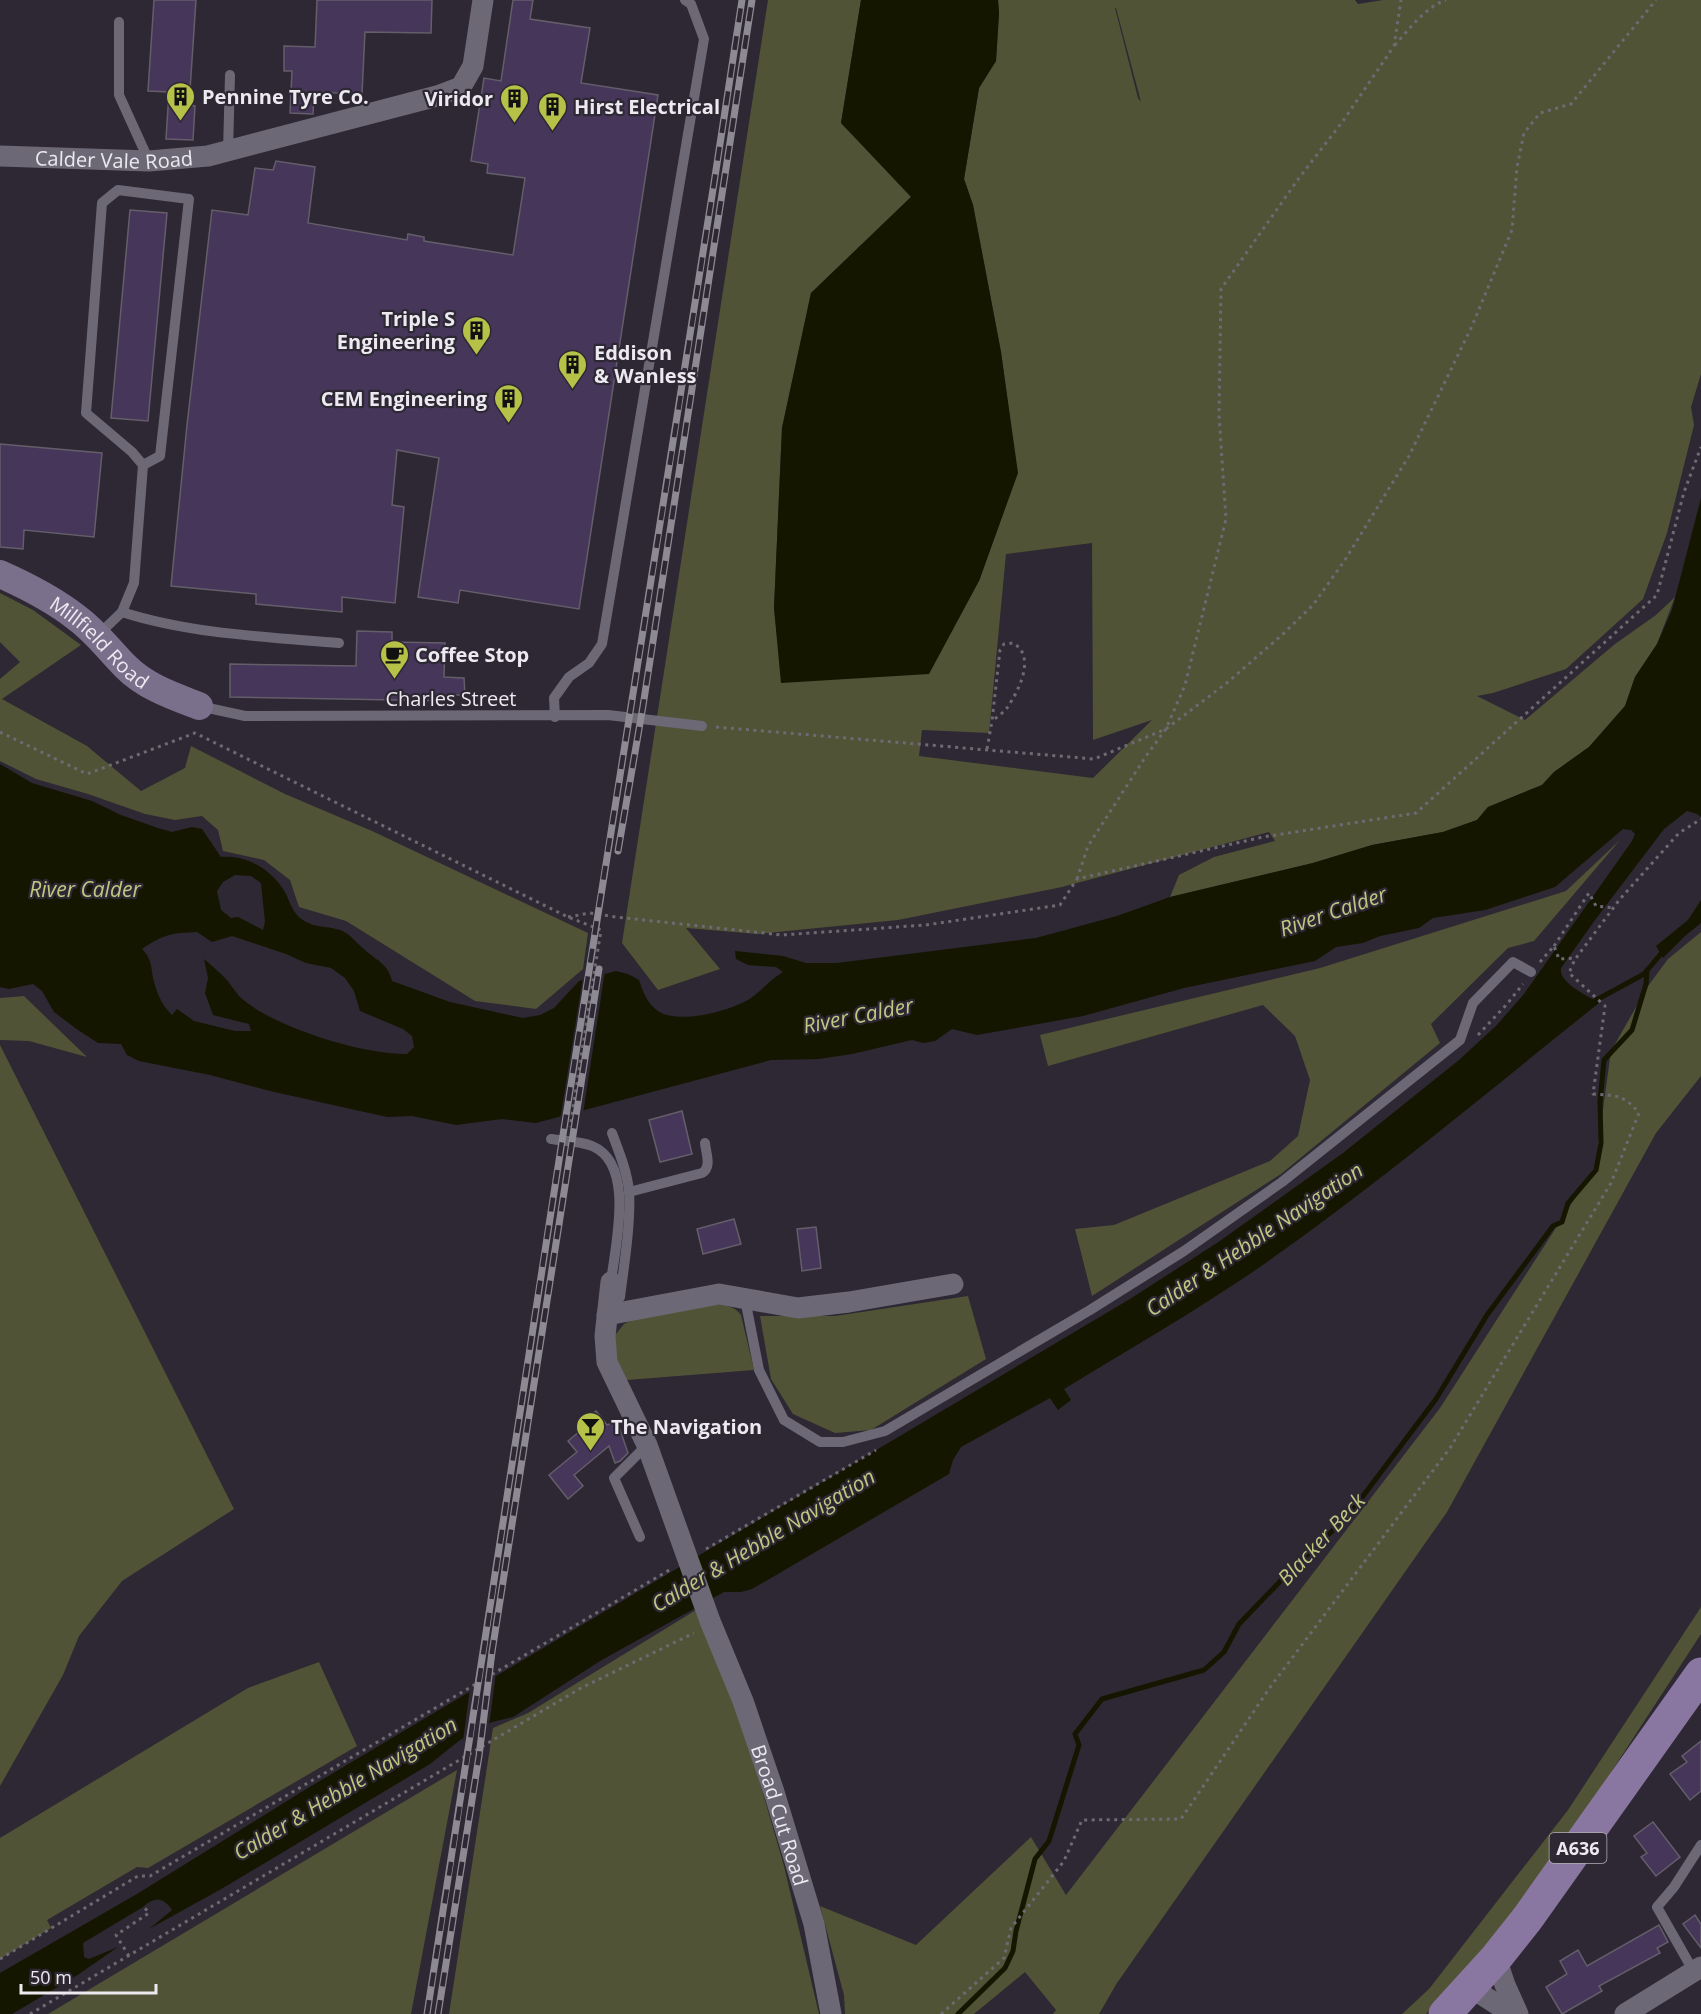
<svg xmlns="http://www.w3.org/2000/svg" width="1701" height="2014" font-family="'Open Sans',sans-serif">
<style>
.green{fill:#505335;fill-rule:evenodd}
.water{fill:#141600;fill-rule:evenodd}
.pier{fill:#2d2833}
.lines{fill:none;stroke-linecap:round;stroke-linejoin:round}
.stream{stroke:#141600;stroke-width:5}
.building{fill:#463659;stroke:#645e6b;stroke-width:1.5}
.path{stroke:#6e6a73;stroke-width:3;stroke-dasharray:3 4.5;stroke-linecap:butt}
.lane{stroke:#6d6875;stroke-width:10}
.street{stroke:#6d6875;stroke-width:21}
.secondary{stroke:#7b708b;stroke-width:28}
.primary{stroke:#8a77a1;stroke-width:33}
.rail-casing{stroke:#8e8a93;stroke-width:7}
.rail{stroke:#2d2833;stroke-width:4.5;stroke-dasharray:14;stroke-linecap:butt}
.labels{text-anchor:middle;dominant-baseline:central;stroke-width:4.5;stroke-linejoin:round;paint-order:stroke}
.shield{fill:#2d2833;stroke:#b3afb7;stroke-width:1.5}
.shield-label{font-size:18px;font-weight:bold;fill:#ece9f0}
.poi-label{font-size:20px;font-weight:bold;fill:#ece9f0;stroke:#2d2833;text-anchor:start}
.street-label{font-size:20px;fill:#ece9f0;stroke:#2d2833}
.water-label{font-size:21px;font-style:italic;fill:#bfc781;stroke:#2d2833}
</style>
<rect width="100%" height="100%" fill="#2d2833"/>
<!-- green -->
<g class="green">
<path d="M768 0H861L841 123 912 196 811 293 782 428 774 608 782 683 979 581 1017 474 1001 352 973 205 964 179 979 88 996 61 999 13 998 0H1355L1358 4 1383 0H1701V374L1691 407 1694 425 1667 533 1643 599 1566 669 1493 693 1477 696 1525 720 1615 644 1656 615 1675 597 1657 644 1635 677 1625 706 1589 747 1554 772 1542 785 1488 807 1477 820 1443 832 1372 845 1313 863 1170 897 1179 875 1214 857 1275 841 1269 832 1062 887 898 920 758 934 686 928 720 969 658 990 622 943ZM1115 8H1116L1141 102 1138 98ZM1092 543 1093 740 1152 720 1093 778 919 756 922 730 989 733 1006 554Z"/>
<polygon points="0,593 33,610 81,645 2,699 87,746 141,791 185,768 191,746 285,794 372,831 588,933 583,969 536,1009 475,1001 346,921 299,907 290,880 264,860 223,851 218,830 202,816 175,820 145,814 88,794 36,779 0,761 0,679 20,662 0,642"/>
<polygon points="1620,840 1534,941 1508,948 1431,1024 1440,1043 1281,1174 1092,1296 1075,1229 1114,1225 1270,1161 1298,1136 1310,1080 1295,1036 1263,1005 1048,1066 1040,1035 1320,968 1566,891"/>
<polygon points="1701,932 1701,1076 1656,1133 1447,1512 1117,1983 1099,2014 1053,2014 1056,2010 1025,1972 974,2014 845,2014 844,1995 820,1906 916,1945 1031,1837 1066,1895 1440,1408 1595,1167 1611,1051 1648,986 1668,959"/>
<polygon points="24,996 87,1057 29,1041 0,1040 0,998"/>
<polygon points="0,1045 234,1509 122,1581 79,1636 63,1675 0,1786"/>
<polygon points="968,1296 986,1359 871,1430 835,1433 793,1414 771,1379 760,1316 835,1316"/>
<path d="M707 1304C721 1305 733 1304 741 1315L754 1370 627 1380 615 1355V1335L624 1324 635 1318Z"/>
<polygon points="1701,1607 1701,1634 1578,1823 1508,1920 1426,2014 1402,2014 1429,1989 1568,1810"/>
<polygon points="696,1610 738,1707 784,1866 819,2014 449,2014 493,1728 528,1713"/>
<polygon points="319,1662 357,1746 148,1868 137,1867 47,1920 51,1928 0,1959 0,1838 248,1688"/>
<polygon points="457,1770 411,2014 48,2014"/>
</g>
<!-- water -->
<g class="water">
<polygon points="861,0 998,0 999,13 996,61 979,88 964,179 973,205 1001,352 1018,473 979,581 929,674 781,683 774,608 782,428 811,293 911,197 841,123"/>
<path d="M1701 498V817L1697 814 1687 811 1664 829 1595 920 1561 968C1558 983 1588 996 1599 1003 1486 1093 1376 1186 1257 1269 1194 1312 1128 1350 1064 1389L1071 1400 1058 1410 1050 1398 961 1447 953 1460 949 1474 752 1589 741 1592H724L600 1661 513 1717 492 1722 460 1740 430 1764 223 1888 149 1929 172 1910C164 1897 154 1896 143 1907L83 1943 84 1957 89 1959 118 1947 76 1976 12 2014H0V1973L137 1894 303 1791 1130 1299 1220 1241 1343 1153 1459 1060 1496 1026 1524 994 1632 841 1635 834 1631 830 1623 829 1555 887 1485 910 1433 918 1419 928 1380 936 1363 943 1336 947 1315 961 1184 988 1083 1016 977 1035 952 1029 935 1041 923 1043 912 1040 852 1054 819 1059 771 1060 536 1123 502 1119 456 1125 412 1116 387 1117 270 1091 210 1075 139 1061 127 1055 121 1044 98 1043 78 1030 54 1012 42 991 33 984 9 989 0 987V764L32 783 92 801 121 815 158 828 172 832 192 827 202 829 221 857C248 855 273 870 286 894 290 903 293 912 300 918 315 929 324 925 340 930 351 934 356 943 365 950 371 956 381 961 386 968 389 971 391 977 392 981L450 1002 523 1018 540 1015 554 1008 579 981 616 971 628 974 639 980C642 990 648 1005 658 1011 679 1025 731 1011 751 998 762 990 771 979 783 972L776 967 748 965 736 959 735 951 783 956 806 963H837L1036 938 1117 916 1170 897 1313 863 1372 845 1443 832 1477 820 1488 807 1542 785 1554 772 1589 747 1625 706 1635 677 1657 644 1672 610ZM235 875 251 876 261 883 265 922 263 930 238 917 231 918 221 910 217 891 223 882ZM197 932 212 942 232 936 286 954 306 963 331 968 345 978 354 991 360 1011 403 1029 412 1036 414 1047 407 1054C364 1055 271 1027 239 996 234 990 230 983 225 978 218 971 211 965 204 959L208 978 205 993 213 1015 249 1024 251 1031H235L194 1021 177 1009 172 1015C164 1007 158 997 155 985 150 970 154 961 142 949 164 934 172 933 197 932Z"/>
<polygon points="1701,900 1701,923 1685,936 1663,958 1656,946 1688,920"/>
</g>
<!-- pier -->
<g class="pier">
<polygon points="605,971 583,1114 560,1120 583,977"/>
<polygon points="496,1672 489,1727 463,1741 470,1688"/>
</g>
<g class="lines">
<!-- stream -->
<g class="stream">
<polyline points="1589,1004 1644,974 1665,949"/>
<polyline points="958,2014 1005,1968 1013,1951 1016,1931 1035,1859 1049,1841 1079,1745 1075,1734 1102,1699 1204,1670 1224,1652 1239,1624 1292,1569 1348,1516 1436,1399 1487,1315 1553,1226 1562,1222 1568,1203 1596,1170 1601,1143 1600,1101 1604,1060 1632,1030 1646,984 1647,970"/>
</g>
</g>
<!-- building -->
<g class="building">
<polygon points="154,0 196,0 189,105 195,106 193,140 166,139 169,92 148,91"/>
<polygon points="317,0 432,0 431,33 365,32 362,94 314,92 313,114 290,113 292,71 284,71 284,46 315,47"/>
<polygon points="513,0 533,0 530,19 590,28 581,83 658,95 579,609 460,590 458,603 418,597 439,458 397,450 392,505 404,507 395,603 342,597 342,612 256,604 256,594 171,586 187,425 212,210 248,215 255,168 273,170 276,161 315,167 308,223 407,240 408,234 424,237 424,241 513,255 525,178 487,173 488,164 471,161 484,78 501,81"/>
<polygon points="130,210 167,213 148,421 111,418"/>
<polygon points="0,444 102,453 94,537 24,530 23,549 0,547"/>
<polygon points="357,631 392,632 392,642 445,643 444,677 464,678 465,695 452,695 452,701 230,697 230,664 356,666"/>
<polygon points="682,1111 692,1154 660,1162 649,1120"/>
<polygon points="734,1219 741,1244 703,1254 697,1229"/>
<polygon points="816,1227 821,1268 802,1271 797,1229"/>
<polygon points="596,1411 607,1425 617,1421 628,1453 620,1461 615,1463 609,1446 574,1475 583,1486 568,1499 549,1475 577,1452 568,1441 580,1431 577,1427"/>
<polygon points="1701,1741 1701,1791 1690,1800 1670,1774 1687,1762 1682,1756"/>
<polygon points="1653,1822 1680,1857 1656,1876 1641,1857 1647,1853 1634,1836"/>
<polygon points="1695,1915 1701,1924 1701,1948 1683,1924"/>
<polygon points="1659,1925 1668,1942 1657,1948 1660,1953 1599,1986 1602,1991 1562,2014 1546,1987 1567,1974 1560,1961 1578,1950 1587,1966"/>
</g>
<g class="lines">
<!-- path -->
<g class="path">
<path d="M1395 45C1408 30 1428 5 1446 0"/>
<polyline points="716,727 1094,759 1166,729 1228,682 1283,634 1313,605 1345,560 1409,456 1472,326 1512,230 1517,167 1524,133 1540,113 1571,104 1656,0"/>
<polyline points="0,732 87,774 195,733 568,917 601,930 570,1127"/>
<path d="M987 749 992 721 1000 650 1004 644 1013 643C1037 656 1018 692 1007 708 1003 713 997 717 992 721"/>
<polyline points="1077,879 1088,846 1146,756 1166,729 1185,685 1226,519 1219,415 1221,289 1299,178 1343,121 1394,46 1401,0"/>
<polyline points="568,917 590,913 616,917 782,935 926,925 1060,905 1077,879 1263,837 1416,813 1657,595 1684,492 1701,447"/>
<polyline points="1554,946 1589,893 1596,906 1614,908"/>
<polyline points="1540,962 1554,946 1559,959 1576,958 1620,899 1679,833 1701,819"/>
<polyline points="1478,1035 1507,1004 1523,984"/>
<polyline points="706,1549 876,1450"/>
<polyline points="129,1956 116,1935 149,1913 144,1907"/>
<polyline points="0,1959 138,1876 150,1876 671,1569"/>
<polyline points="30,2014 581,1688 694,1633"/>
<path d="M941 2014 1004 1958 1011 1928 1064 1861 1082 1820 1181 1819 1271 1686 1450 1448 1611 1183 1639 1113C1623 1094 1617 1096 1593 1094L1605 1006 1569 973 1575 959"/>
</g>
<!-- lane -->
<g class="lane">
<polyline points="119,22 119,95 149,161"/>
<polyline points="228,152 230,75"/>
<path d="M122 612C190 634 268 637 339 643"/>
<polyline points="98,635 122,612 134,583 143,465 132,452 86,413 102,203 118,190 189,199 160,456 143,465"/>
<polyline points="199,706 245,716 608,715 702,726"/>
<polyline points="555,717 554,698 569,677 589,663 602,644 704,39 691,4 685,0"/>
<path d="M612 1133C619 1152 627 1171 629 1191 631 1222 624 1266 620 1297L613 1308"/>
<path d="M551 1139C564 1141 580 1141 592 1146 636 1164 615 1246 611 1282"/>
<path d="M629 1192 702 1173C712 1167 706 1154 705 1143"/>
<polyline points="745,1299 759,1370 784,1420 820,1442 843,1442 885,1431 1090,1310 1184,1251 1282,1182 1460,1040 1473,1003 1513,962 1531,972"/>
<polyline points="640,1537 614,1478 647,1445"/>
<polyline points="1694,1972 1657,1907 1674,1887 1701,1845"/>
</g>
<!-- street -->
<g class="street">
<path id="s1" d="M0 156 149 161 208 156 437 96 461 87 473 66 483 0"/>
<path id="s2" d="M611 1282 605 1336 607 1362 647 1445 710 1621 743 1701 774 1792 814 1924 831 2014"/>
<polyline points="607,1315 719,1294 798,1308 849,1302 953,1284"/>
<polyline points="1496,1958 1505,1985 1518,2014"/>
<polyline points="1470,1987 1512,2014"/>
<polyline points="1625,2014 1701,1967"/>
</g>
<!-- secondary -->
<path class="secondary" id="s3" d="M0 574C27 586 53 599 77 618 96 632 109 650 126 667 146 687 173 696 199 706"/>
<!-- primary -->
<polyline class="primary" points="1445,2014 1496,1958 1527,1919 1701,1674"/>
<defs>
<g id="rail">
<polyline points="618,851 643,706 752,0"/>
<path d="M427 2014C473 1727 515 1440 560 1154 620 769 684 385 742 0"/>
<polyline points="438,2014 479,1756 492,1652 599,969"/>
</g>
</defs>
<!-- rail casing -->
<use href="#rail" class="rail-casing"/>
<!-- rail -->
<use href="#rail" class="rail"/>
</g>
<!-- icons -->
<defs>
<symbol id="building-pin" viewBox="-11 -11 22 30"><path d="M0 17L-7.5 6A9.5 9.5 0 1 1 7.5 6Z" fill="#b6c148" stroke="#2d2833"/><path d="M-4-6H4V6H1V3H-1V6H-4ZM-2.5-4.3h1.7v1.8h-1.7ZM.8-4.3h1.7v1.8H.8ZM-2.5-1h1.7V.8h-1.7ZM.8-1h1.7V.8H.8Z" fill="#111"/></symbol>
<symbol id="cafe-pin" viewBox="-11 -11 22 30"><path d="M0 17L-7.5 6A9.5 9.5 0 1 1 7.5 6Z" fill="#b6c148" stroke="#2d2833"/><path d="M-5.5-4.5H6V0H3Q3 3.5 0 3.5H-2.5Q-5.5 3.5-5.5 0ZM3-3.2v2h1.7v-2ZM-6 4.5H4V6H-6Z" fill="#111"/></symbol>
<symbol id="bar-pin" viewBox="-11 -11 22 30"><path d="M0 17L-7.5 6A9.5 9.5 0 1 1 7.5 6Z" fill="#b6c148" stroke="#2d2833"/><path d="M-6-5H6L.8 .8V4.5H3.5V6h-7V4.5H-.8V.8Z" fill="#111"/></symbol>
</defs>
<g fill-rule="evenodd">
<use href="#building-pin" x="164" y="80" width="33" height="45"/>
<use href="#building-pin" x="498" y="82" width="33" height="45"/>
<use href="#building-pin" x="536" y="90" width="33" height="45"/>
<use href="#building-pin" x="460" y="314" width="33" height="45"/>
<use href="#building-pin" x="556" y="348" width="33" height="45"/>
<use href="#building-pin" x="492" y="382" width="33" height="45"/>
<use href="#cafe-pin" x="378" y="638" width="33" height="45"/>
<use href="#bar-pin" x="574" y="1410" width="33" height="45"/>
</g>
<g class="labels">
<!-- shield labels -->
<rect class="shield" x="1549.5" y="1833" width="57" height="30" rx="4.5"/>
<g class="shield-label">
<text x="1578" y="1848">A636</text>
</g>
<!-- poi labels -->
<g class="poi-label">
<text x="202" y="96">Pennine Tyre Co.</text>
<text x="493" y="98" text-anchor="end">Viridor</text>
<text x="574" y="106">Hirst Electrical</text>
<text x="455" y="318" text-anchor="end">Triple S<tspan x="455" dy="23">Engineering</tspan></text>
<text x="594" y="352">Eddison<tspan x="594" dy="23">&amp; Wanless</tspan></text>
<text x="487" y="398" text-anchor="end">CEM Engineering</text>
<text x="415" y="654">Coffee Stop</text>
<text x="611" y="1426">The Navigation</text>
</g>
<!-- street labels -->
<g class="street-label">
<text stroke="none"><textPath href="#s1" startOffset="114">Calder Vale Road</textPath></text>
<text stroke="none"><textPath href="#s3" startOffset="122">Millfield Road</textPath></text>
<text x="451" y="698">Charles Street</text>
<text stroke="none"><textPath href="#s2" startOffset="566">Broad Cut Road</textPath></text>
</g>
<!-- water labels -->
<g class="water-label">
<text x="85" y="889">River Calder</text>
<text transform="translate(1333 911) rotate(-19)">River Calder</text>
<text transform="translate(858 1015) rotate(-11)">River Calder</text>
<text transform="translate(1254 1239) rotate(-34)">Calder &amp; Hebble Navigation</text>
<text transform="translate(1321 1539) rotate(-47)">Blacker Beck</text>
<text transform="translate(763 1540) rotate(-31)">Calder &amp; Hebble Navigation</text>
<text transform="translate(345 1788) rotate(-31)">Calder &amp; Hebble Navigation</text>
</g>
</g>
<!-- scale -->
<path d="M21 1984v9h135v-9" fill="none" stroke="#ece9f0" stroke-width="3"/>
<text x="30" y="1984" font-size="18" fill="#ece9f0" stroke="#2d2833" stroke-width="4.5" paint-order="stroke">50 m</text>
</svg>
